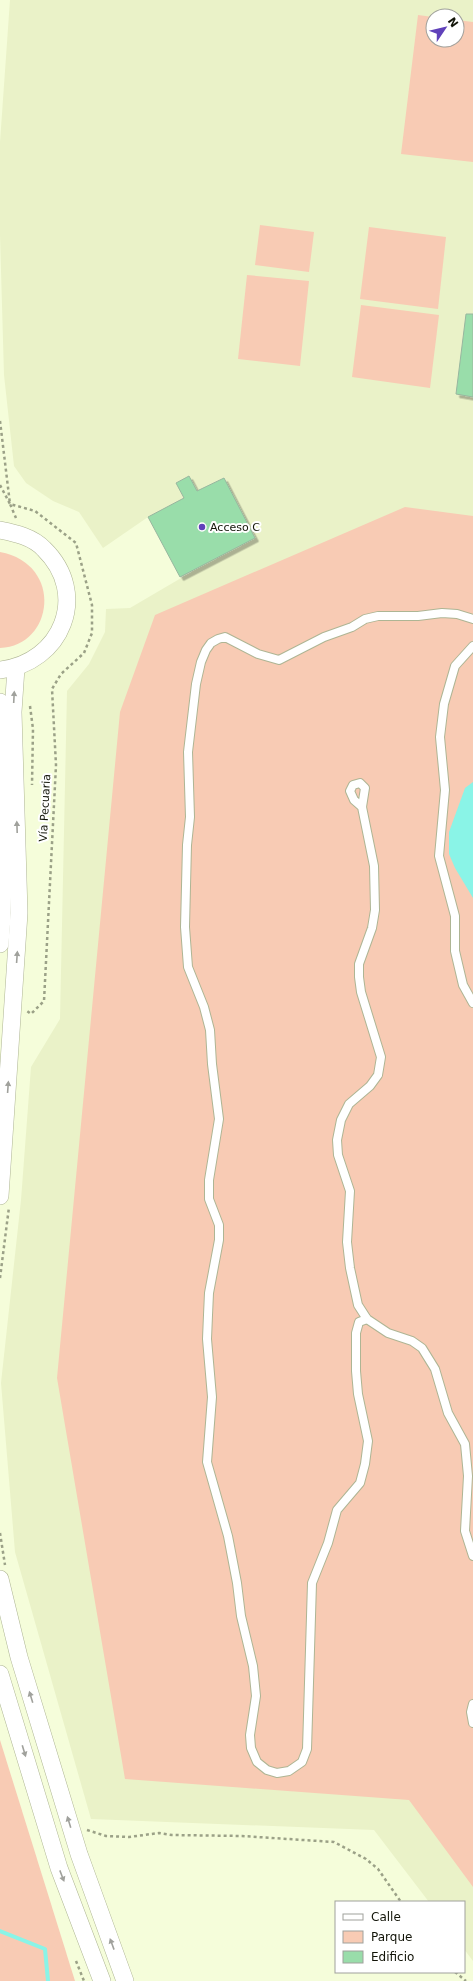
<svg xmlns="http://www.w3.org/2000/svg" width="473" height="1981" font-family="'DejaVu Sans',sans-serif">
<style>
.built{fill:#eaf2c8;fill-rule:evenodd}
.green{fill:#f8cbb4}
.water{fill:#8af4e7}
.lines{fill:none;stroke-linecap:round;stroke-linejoin:round}
.stream{stroke:#8af4e7;stroke-width:4}
.building{fill:#9da;stroke:#98b69f;filter:url(#shadow)}
.service-casing{stroke:#aeb594;stroke-width:10}
.minor-casing{stroke:#aeb594;stroke-width:18}
.path{stroke:#9ba187;stroke-width:2.5;stroke-dasharray:3 3;stroke-linecap:butt}
.service{stroke:#fff;stroke-width:8}
.minor{stroke:#fff;stroke-width:17}
.oneway{fill:#a0a19c}
.poi-dot{fill:#6041ba;stroke:#fff;stroke-width:1.5}
.labels{text-anchor:middle;dominant-baseline:central;stroke-width:4;stroke-linejoin:round;paint-order:stroke}
.poi-label{font-size:11px;fill:#121408;stroke:#fff;text-anchor:start}
.street-label{font-size:11px;fill:#121408;stroke:#fff}
</style>
<defs>
<filter id="shadow"><feDropShadow dx="3.5" dy="3.5" stdDeviation="0" flood-color="#0004"/></filter>
</defs>
<rect width="100%" height="100%" fill="#f5fdda"/>
<!-- built -->
<path class="built" d="M10 0H473V1961L464 1949V1902H429L374 1830 91 1819 15 1552 1 1383 21 1200 31 1067 60 1019 67 691 89 664 105 632 106 609 130 608 205 564 148 517 103 548 79 512 53 501 26 483 14 466 4 375 0 235V142ZM433 16H457V40H433Z"/>
<!-- green -->
<g class="green">
<polygon points="418,15 433,17 433,40 457,40 457,20 473,22 473,162 401,154"/>
<polygon points="260,225 314,232 309,272 255,265"/>
<polygon points="369,227 446,237 438,309 360,299"/>
<polygon points="247,275 309,281 300,366 238,359"/>
<polygon points="361,305 439,315 430,388 352,377"/>
<polygon points="405,507 473,516 473,1887 409,1800 125,1779 57,1378 120,712 155,615"/>
<path d="M0 552C64 564 54 646 0 648Z"/>
<polygon points="0,1740 75,1981 0,1981"/>
</g>
<!-- water -->
<polygon class="water" points="473,782 473,898 455,868 449,854 449,832 465,788"/>
<g class="lines">
<!-- stream -->
<polyline class="stream" points="0,1931 45,1949 48,1981"/>
</g>
<!-- building -->
<g class="building">
<polygon points="466,314 473,314 473,397 456,394"/>
<polygon points="189,476 197,491 224,478 255,538 180,577 148,517 184,498 176,483"/>
</g>
<g class="lines">
<defs>
<g id="service">
<polyline points="473,646 455,666 444,704 440,737 445,790 439,856 455,916 455,951 463,985 473,1003"/>
<polyline points="362,807 354,800 350,791 353,785 360,783 365,788 362,807 374,866 375,910 372,928 359,964 359,977 361,992 381,1057 378,1075 370,1086 349,1104 341,1120 337,1140 338,1155 350,1191 347,1242 350,1268 358,1305 367,1319 388,1333 412,1341 422,1348 435,1369 448,1413 465,1444 468,1476 465,1531 473,1556"/>
<polyline points="367,1319 359,1322 356,1333 356,1371 358,1394 368,1441 365,1464 360,1483 337,1510 328,1543 312,1583 307,1749 302,1762 289,1771 277,1773 267,1770 257,1762 251,1748 250,1735 256,1696 253,1666 241,1616 237,1583 228,1536 207,1462 212,1397 207,1339 208,1315 209,1293 219,1240 219,1225 209,1199 209,1180 219,1119 212,1064 210,1030 204,1007 188,967 185,927 187,845 190,817 188,752 196,684 201,662 206,650 211,643 218,639 225,637 258,654 279,660 324,637 352,627 365,619 378,616 418,616 442,613 457,614 473,619"/>
<polyline points="473,1704 471,1712 473,1723"/>
</g>
<g id="minor">
<path d="M0 530C15 533 33 537 44 549 90 594 62 663 0 670"/>
<polyline points="0,702 2,711 2,917 0,944"/>
<polyline points="0,1196 19,913 13,712 16,668"/>
<polyline points="0,1579 19,1657 79,1854 125,1981"/>
<polyline points="0,1674 59,1868 102,1981"/>
</g>
</defs>
<!-- service casing -->
<use href="#service" class="service-casing"/>
<!-- minor casing -->
<use href="#minor" class="minor-casing"/>
<!-- path -->
<g class="path">
<polyline points="0,421 10,504 16,518"/>
<polyline points="0,485 10,504 35,511 76,543 92,605 92,633 84,653 61,674 52,689 56,765 44,1001 31,1014 27,1011"/>
<polyline points="30,706 33,729 32,785"/>
<polyline points="0,1278 9,1207"/>
<polyline points="0,1533 5,1565"/>
<polyline points="87,1830 106,1836 129,1837 159,1833 172,1835 242,1836 334,1842 366,1859 378,1869 401,1902"/>
<polyline points="76,1961 84,1981"/>
<polyline points="455,1972 466,1981"/>
</g>
<!-- service -->
<use href="#service" class="service"/>
<!-- minor -->
<use href="#minor" class="minor"/>
</g>
<!-- one-way arrows -->
<defs><path id="oneway-solid" d="M-6-.8H1V-3.2L6.5 0L1 3.2V.8H-6Z"/></defs>
<g class="oneway">
<use href="#oneway-solid" transform="translate(14 697) rotate(-87)"/>
<use href="#oneway-solid" transform="translate(17 827) rotate(-92)"/>
<use href="#oneway-solid" transform="translate(17 957) rotate(-86)"/>
<use href="#oneway-solid" transform="translate(8 1087) rotate(-86)"/>
<use href="#oneway-solid" transform="translate(31 1697) rotate(-107)"/>
<use href="#oneway-solid" transform="translate(24 1751) rotate(73)"/>
<use href="#oneway-solid" transform="translate(69 1822) rotate(-107)"/>
<use href="#oneway-solid" transform="translate(62 1876) rotate(69)"/>
<use href="#oneway-solid" transform="translate(112 1944) rotate(-110)"/>
</g>
<!-- markers -->
<circle class="poi-dot" cx="202" cy="527" r="4"/>
<g class="labels">
<!-- poi labels -->
<g class="poi-label">
<text x="210" y="527">Acceso C</text>
</g>
<!-- street labels -->
<g class="street-label">
<text transform="translate(45 808) rotate(-87)">Vía Pecuaria</text>
</g>
</g>
<!-- legend -->
<rect x="335" y="1901" width="130" height="72" fill="#ffffff" stroke="#a0a19c"/>
<rect x="343" y="1914" width="20" height="6" fill="#ffffff" stroke="#a0a19c"/>
<text x="371" y="1921" font-size="12" fill="#121408">Calle</text>
<rect x="343" y="1931" width="20" height="12" fill="#f8cbb4" stroke="#a0a19c"/>
<text x="371" y="1941" font-size="12" fill="#121408">Parque</text>
<rect x="343" y="1951" width="20" height="12" fill="#99ddaa" stroke="#a0a19c"/>
<text x="371" y="1961" font-size="12" fill="#121408">Edificio</text>
<!-- north arrow -->
<g transform="translate(445 28) rotate(55)"><circle r="19" fill="#ffffff" stroke="#a0a19c"/>
<path d="M0-3L7 15L0 10L-7 15Z" fill="#6041ba"/>
<text y="-6" font-size="11" font-weight="bold" text-anchor="middle" fill="#121408">N</text>
</g>
</svg>
